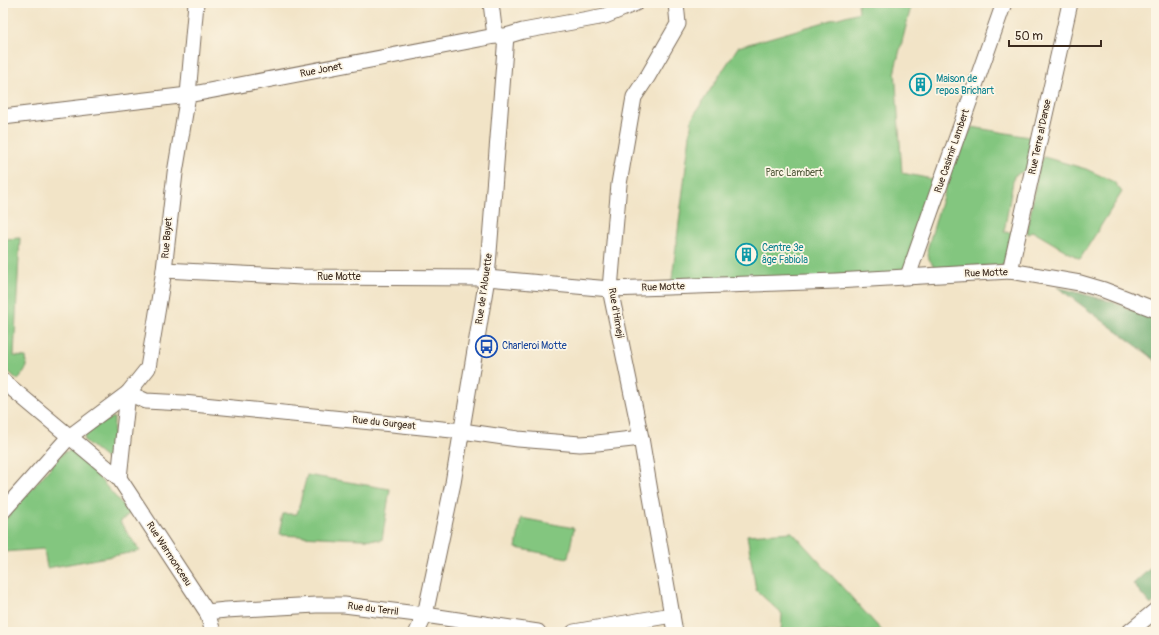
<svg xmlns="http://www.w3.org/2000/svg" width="1159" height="635" font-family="Pangolin,sans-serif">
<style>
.green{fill:#83c67f;stroke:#5f784e}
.forest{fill:#6aab6e;stroke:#526a46}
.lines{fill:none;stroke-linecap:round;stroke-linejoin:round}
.minor-casing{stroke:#7b6b59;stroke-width:17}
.minor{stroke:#fff;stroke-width:15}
.labels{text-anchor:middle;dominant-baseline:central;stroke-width:3.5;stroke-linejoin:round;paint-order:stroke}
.street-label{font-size:10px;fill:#3b2a1e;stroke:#fcf5e5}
.culture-label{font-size:10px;fill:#0d838f;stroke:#fcf5e5;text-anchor:start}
.park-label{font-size:10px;fill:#51593b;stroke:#fcf5e5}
.transit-label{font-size:10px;fill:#164399;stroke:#fcf5e5;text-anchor:start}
</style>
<rect width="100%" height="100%" fill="#fcf5e5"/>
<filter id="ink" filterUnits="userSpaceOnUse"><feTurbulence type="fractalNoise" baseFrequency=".025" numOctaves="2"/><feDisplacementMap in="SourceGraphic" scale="8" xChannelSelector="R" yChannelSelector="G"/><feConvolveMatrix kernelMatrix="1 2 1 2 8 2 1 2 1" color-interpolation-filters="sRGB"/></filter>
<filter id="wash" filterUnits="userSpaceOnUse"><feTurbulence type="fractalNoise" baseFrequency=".012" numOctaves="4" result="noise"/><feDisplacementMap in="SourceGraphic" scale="16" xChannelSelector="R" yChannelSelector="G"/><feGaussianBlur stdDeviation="0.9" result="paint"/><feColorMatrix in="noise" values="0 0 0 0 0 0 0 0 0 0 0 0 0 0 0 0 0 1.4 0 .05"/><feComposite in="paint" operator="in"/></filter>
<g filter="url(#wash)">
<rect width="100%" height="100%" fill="#f2e4c7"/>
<!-- green -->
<g class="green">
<polygon points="858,3 912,3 895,69 902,173 942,181 908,276 671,287 692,118 738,47 859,12"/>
<polygon points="972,127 1029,137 1040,136 1029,168 1014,176 1004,232 1015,233 1007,265 935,268 929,259 927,250 950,172"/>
<polygon points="1044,157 1086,169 1114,182 1122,192 1080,259 1032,231 1029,234 1027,233 1039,165"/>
<polygon points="20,238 14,356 26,357 27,367 18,380 3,367 3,239"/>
<polygon points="114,417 113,459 108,460 85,441 84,437 95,427"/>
<polygon points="74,450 130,513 120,522 140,551 47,568 44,549 3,552 3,522 64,452"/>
<polygon points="307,475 390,489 382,540 279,535 283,514 297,514"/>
<polygon points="521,518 574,528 568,558 516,548"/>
<polygon points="792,532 794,534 883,632 781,632 782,614 756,590 747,535"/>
</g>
<!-- forest -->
<g class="forest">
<polygon points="1057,287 1113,302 1156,320 1156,362 1149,355"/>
<polygon points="1156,563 1156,600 1151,605 1133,584"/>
</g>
</g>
<g filter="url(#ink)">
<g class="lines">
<defs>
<g id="minor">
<polyline points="491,3 495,36"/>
<polyline points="3,117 188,95 495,36 506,36 523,31 605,16 636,3"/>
<polyline points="164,270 302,277 487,278 610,289 836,281 1010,271 1080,283 1104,290 1156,310"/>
<polyline points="1010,271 1070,3"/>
<polyline points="908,276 1004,3"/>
<polyline points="3,381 119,478 207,612 213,632"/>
<polyline points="128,393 146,401 183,403 462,431 518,439 580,444 597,443 641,438"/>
<polyline points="119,478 128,393"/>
<polyline points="3,511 69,437 128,393 148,368 164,270 175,173 188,95 196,3"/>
<polyline points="207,612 226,610 316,605 344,605 425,615 538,632"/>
<polyline points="417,632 425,615 453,483 487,278 506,36"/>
<polyline points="574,632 672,615"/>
<polyline points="675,632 651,497 641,438 610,289 619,184 634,97 648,76 678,24 676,3"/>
<polyline points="1129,632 1156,610"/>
</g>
</defs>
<!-- minor casing -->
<use href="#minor" class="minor-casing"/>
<!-- minor -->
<use href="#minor" class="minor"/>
</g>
</g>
<!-- icons -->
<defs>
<symbol id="building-ring" viewBox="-11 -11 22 22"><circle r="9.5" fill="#fcf5e5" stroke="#0f9aa8" stroke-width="1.5"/><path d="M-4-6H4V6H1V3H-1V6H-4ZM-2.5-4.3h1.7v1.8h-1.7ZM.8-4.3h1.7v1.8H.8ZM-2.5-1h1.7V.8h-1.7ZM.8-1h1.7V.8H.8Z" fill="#0f9aa8"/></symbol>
<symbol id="bus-ring" viewBox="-11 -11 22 22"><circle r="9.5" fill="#fcf5e5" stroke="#1a4fb4" stroke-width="1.5"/><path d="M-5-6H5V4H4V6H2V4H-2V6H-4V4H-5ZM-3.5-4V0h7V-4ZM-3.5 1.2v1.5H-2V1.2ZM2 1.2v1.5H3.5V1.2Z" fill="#1a4fb4"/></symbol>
</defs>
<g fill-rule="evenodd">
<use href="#building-ring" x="908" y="72" width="25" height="25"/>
<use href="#building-ring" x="734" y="242" width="25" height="25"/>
<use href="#bus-ring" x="474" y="334" width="25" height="25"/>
</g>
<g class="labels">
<!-- street labels -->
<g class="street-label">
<text transform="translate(321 70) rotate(-11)">Rue Jonet</text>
<text transform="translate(1040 137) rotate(-78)">Rue Terre al'Danse</text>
<text transform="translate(952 151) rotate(-71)">Rue Casimir Lambert</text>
<text transform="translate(167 238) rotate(-85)">Rue Bayet</text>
<text transform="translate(986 273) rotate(-2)">Rue Motte</text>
<text x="339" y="277">Rue Motte</text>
<text transform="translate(663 287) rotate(-2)">Rue Motte</text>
<text transform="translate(484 289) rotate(-82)">Rue de l'Alouette</text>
<text transform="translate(616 313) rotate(80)">Rue d'Himeji</text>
<text transform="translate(384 423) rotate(6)">Rue du Gurgeat</text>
<text transform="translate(169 554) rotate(57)">Rue Warmonceau</text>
<text transform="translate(373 609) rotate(7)">Rue du Terril</text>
</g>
<!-- culture labels -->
<g class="culture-label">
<text x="936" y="79">Maison de<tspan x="936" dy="12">repos Brichart</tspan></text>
<text x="762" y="248">Centre 3e<tspan x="762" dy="12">âge Fabiola</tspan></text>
</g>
<!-- park labels -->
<g class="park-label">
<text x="794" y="173">Parc Lambert</text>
</g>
<!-- transit labels -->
<g class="transit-label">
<text x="502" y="346">Charleroi Motte</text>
</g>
</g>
<!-- margin -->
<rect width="1159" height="635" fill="none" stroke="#fcf5e5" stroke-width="16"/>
<!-- scale -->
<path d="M1009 40v6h92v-6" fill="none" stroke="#3b2a1e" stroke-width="2"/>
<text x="1015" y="40" font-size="12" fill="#3b2a1e" stroke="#fcf5e5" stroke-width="3" paint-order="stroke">50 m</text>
</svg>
